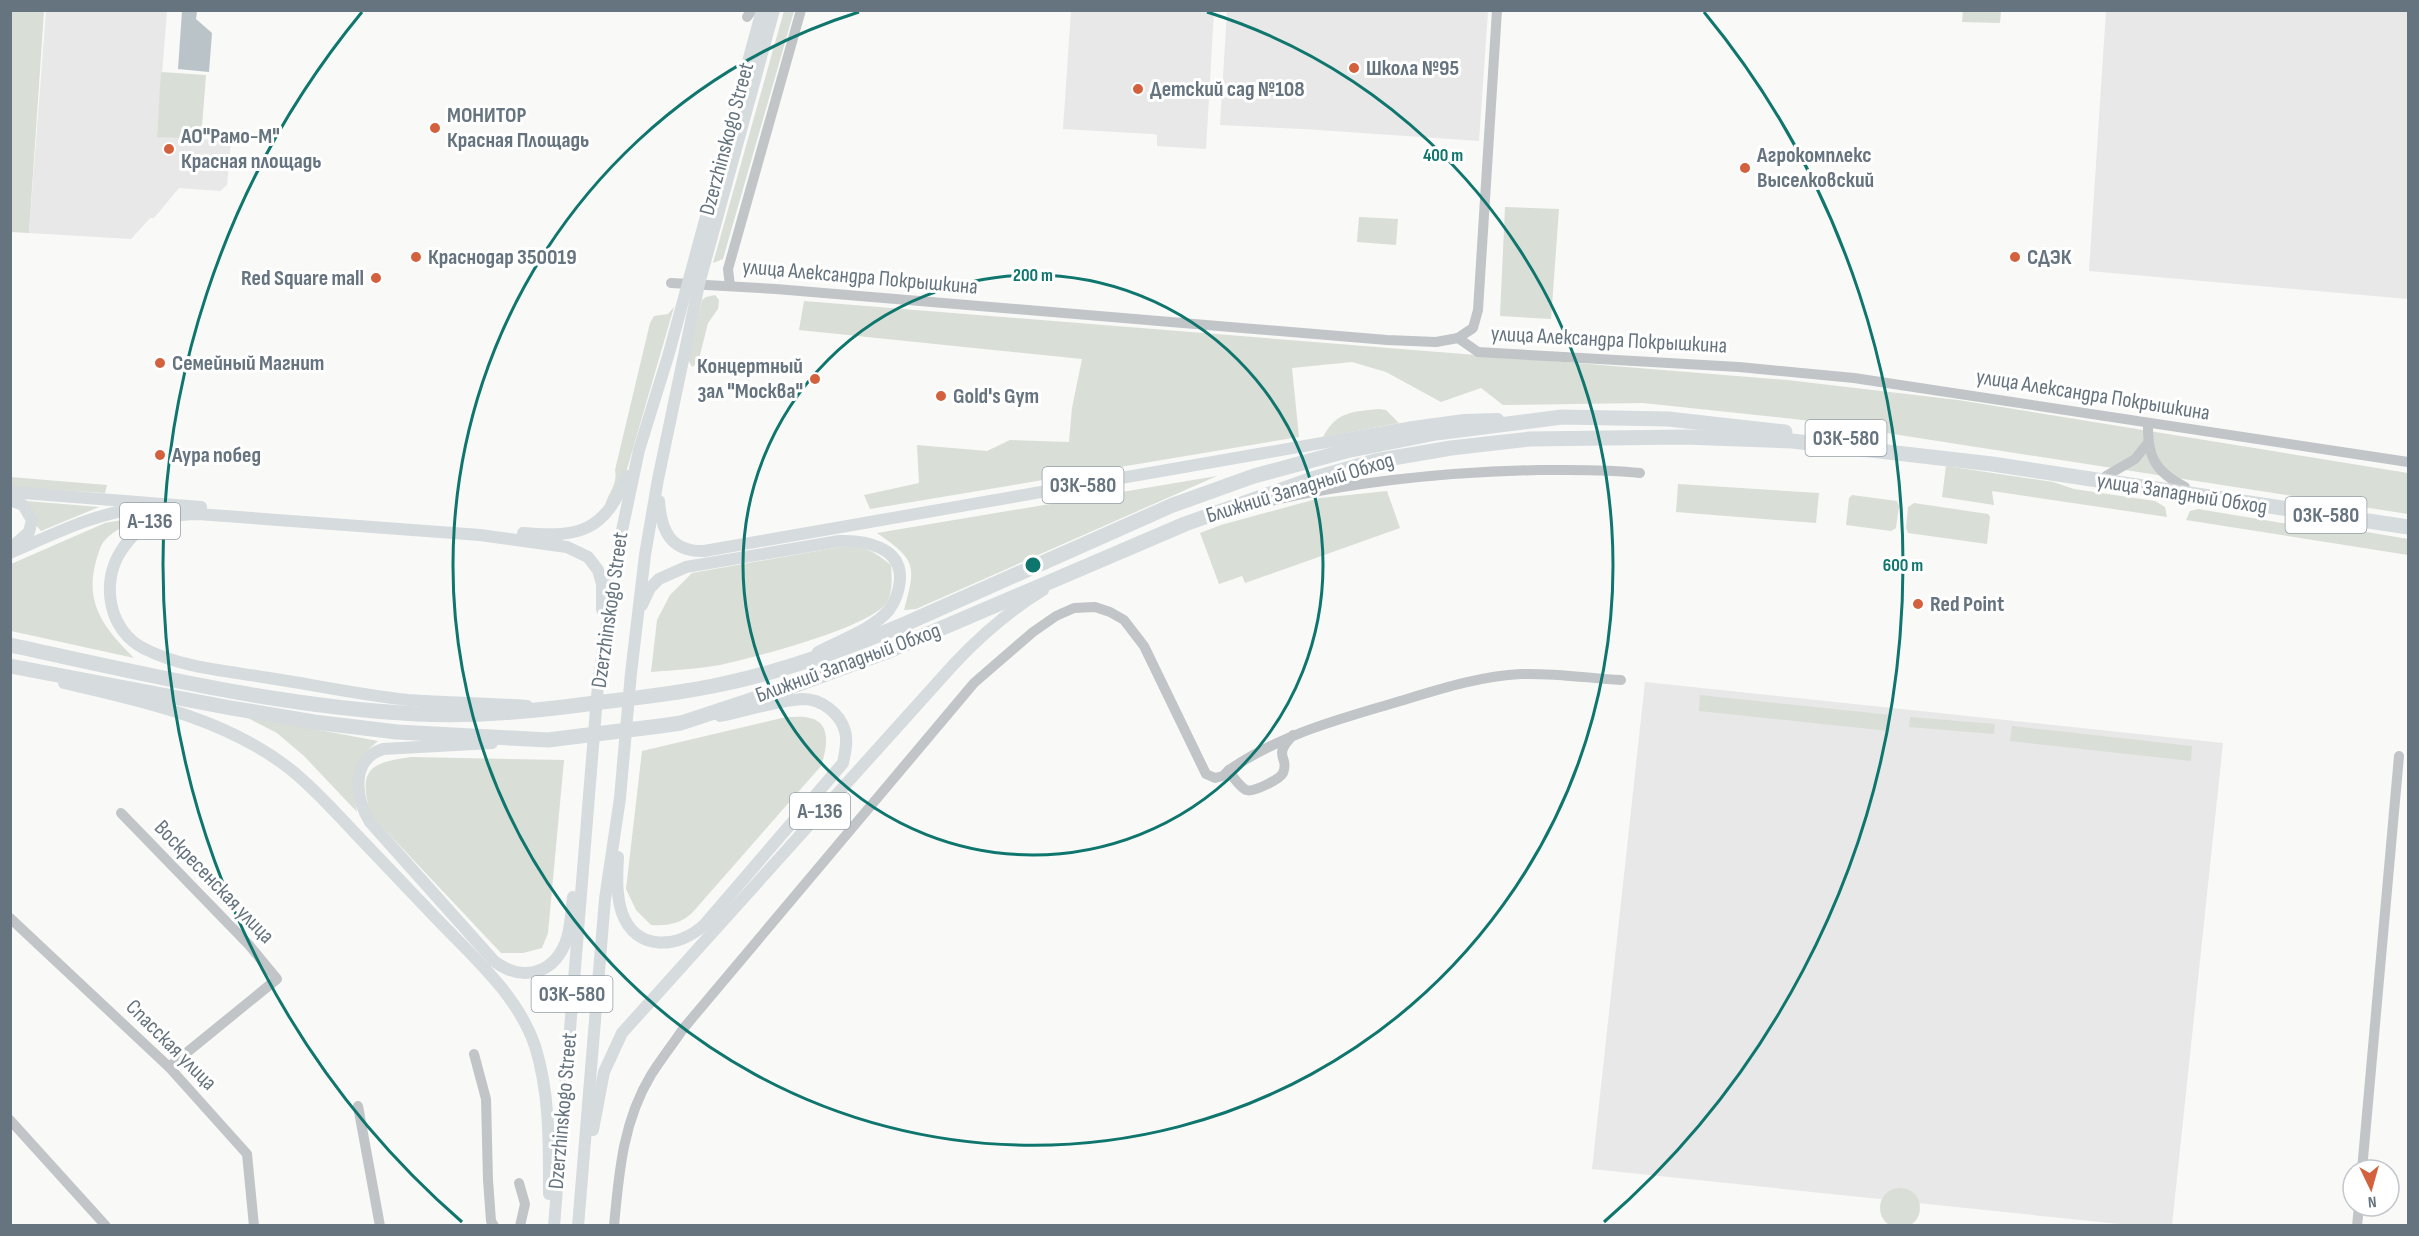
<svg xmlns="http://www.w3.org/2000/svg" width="2419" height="1236" font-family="'Sofia Sans Condensed',sans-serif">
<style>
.built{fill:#e7e8e7}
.green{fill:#d9ded7}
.water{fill:#bac4c8}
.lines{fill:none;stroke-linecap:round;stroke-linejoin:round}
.minor{stroke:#c1c5c8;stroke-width:10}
.major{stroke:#d6dbde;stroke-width:12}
.highway{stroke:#d6dbde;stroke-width:15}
.ring{fill:none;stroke:#0f766e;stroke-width:3}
.poi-dot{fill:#d4613d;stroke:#fff;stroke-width:2}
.labels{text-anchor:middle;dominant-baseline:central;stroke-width:6;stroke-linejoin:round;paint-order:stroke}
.shield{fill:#fff;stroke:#949ea5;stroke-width:1.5}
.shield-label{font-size:21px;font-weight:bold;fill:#66747f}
.poi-label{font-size:22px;font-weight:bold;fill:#66747f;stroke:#fff;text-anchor:start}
.street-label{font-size:22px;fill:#66747f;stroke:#fff}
.centre{fill:#0f766e;stroke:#fff;stroke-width:3}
.ring-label{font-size:18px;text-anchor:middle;font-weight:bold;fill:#0f766e;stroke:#fff;stroke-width:6;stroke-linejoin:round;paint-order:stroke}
</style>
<rect width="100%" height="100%" fill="#f9f9f7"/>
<!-- built -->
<g class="built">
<polygon points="46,11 167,11 157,136 231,141 227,185 220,191 179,188 154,218 150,218 131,239 29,233"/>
<polygon points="1071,11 1214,11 1206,149 1157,146 1157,135 1152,134 1063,129"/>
<polygon points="1227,11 1488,11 1479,141 1304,129 1220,125"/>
<polygon points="2106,11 2408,11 2408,299 2089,271"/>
<polygon points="1645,682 2223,743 2172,1225 2129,1225 1592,1169"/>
</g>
<!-- green -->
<g class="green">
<polygon points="11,10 44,11 29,233 11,232"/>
<polygon points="784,11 794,11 723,259 713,263"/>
<polygon points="1963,11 2001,11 2000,23 1962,22"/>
<polygon points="161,72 206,75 201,139 157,137"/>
<polygon points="1505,207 1559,209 1551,319 1500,316"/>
<polygon points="1359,217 1398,219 1396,245 1357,242"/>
<polygon points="715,295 719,300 718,309 708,323 698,363 692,367 688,359 702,300 706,297"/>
<polygon points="804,301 1787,380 1958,400 2408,473 2408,514 1803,420 1643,403 1503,405 1481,388 1441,402 1386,372 1352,362 1292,368 1299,437 870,509 864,495 919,483 917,445 987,451 1010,440 1069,442 1072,408 1082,359 799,330"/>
<path d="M674 307 625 476 605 506C608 493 618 484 615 470L650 323 654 316 668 314Z"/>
<path d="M1379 409 1386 410 1399 423 1323 437C1337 411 1352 412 1379 409Z"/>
<polygon points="1946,466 2053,482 2074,489 2155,501 2165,507 2167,517 1992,491 1994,505 1942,497"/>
<path d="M1217 476 916 609 904 610C916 565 917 561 877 533Z"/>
<polygon points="10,477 107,485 105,493 11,487"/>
<polygon points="1678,484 1819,493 1816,523 1676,512"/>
<polygon points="1387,491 1400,528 1245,583 1242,576 1219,584 1200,533 1221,525 1320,498"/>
<polygon points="1852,495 1897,501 1899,506 1896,528 1891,531 1846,525 1849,498"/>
<polygon points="27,501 99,507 41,531 36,525"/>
<polygon points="1914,503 1988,514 1990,517 1987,544 1908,533 1906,528 1908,507"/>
<polygon points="2198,509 2282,523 2314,523 2408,539 2408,555 2186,520 2190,511"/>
<path d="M140 517C129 524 113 531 105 540 100 545 98 555 96 561 84 604 105 629 134 658L11 631V564L105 523Z"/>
<path d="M840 547C865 546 872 550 891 565 892 577 893 596 885 605 861 630 756 657 720 665 698 669 674 670 651 672L657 620 670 595 692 573Z"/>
<polygon points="1700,695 1891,715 1889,731 1699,711"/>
<path d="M244 716 378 741C351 763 351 779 357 812L304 756 277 733Z"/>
<path d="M786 717C794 717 803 716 810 718 833 723 826 751 821 766L692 913C680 924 667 926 651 925L636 910 626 889 642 751Z"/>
<polygon points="1910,717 1995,724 1994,734 1909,727"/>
<polygon points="2012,726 2192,746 2191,761 2010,741"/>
<path d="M411 757 564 760 548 933 542 948 523 953H501L371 815C358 771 367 763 411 757Z"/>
<circle cx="1900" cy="1208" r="20"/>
</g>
<!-- water -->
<polygon class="water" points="182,11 197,11 196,19 212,33 209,72 178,69"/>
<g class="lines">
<!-- minor -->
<g class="minor">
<polyline points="747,17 752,10"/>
<polyline points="671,283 776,289 1387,340 1436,342 1458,338 1478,352 1739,367 1854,378 2408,462"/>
<polyline points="730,286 728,269 801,10"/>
<polyline points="1458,338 1473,328 1478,310 1497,10"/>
<path d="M2148 423C2147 456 2155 472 2185 487"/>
<polyline points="2106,476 2135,459 2147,444"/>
<path d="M1266 502C1356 481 1447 472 1539 470 1573 470 1607 469 1640 473"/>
<path d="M1293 735C1271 758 1290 756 1283 773 1280 779 1253 793 1246 790 1240 787 1234 778 1230 773L1229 770C1282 734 1337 720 1397 702 1437 690 1479 676 1521 674 1554 673 1588 678 1621 680"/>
<polyline points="121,813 249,945 277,979 169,1067"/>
<polyline points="10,918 169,1067 247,1154 254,1226"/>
<polyline points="474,1054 486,1099 488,1180 491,1221 494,1226"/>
<polyline points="358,1106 380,1226"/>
<polyline points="10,1120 106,1226"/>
<polyline points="2362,1170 2399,756"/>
<polyline points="519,1183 525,1204 520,1226"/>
<path d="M614 1226C619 1172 623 1121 651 1075 661 1059 673 1044 683 1029L974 683 1033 632 1056 616 1074 608 1095 607 1110 612 1124 620 1144 646 1206 774 1215 778 1223 776 1229 770"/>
<polyline points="2357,1226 2359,1206"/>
</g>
<!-- major -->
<g class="major">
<polyline points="10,492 201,507"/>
<polyline points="10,500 23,505 32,520 29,532 11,548"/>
<path d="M659 501C661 531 671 552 704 551L1413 427 1464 420 1498 419"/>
<path d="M523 533C581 538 604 531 627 476"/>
<path d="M10 553C56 533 95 513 145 507"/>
<path d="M642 605 650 588 659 579 686 567 839 541C865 540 902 547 900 580 899 590 895 602 889 610 872 630 840 640 818 652"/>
<path d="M64 683C142 701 225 718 290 769 314 788 334 811 355 833 382 861 409 890 436 918 472 956 518 995 535 1046 550 1093 549 1145 549 1194"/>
<path d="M527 706C487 703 448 703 408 700 362 695 315 685 269 678 228 671 182 668 145 649 109 632 100 583 121 551 142 519 160 515 198 514L480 535 567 547 588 557 598 570 602 584V610"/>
<path d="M492 743 383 749C349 760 356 799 370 822L494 961C520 981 551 976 565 944 571 930 571 912 573 897"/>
<path d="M618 857C617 876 616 895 622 913 636 952 679 949 705 924L843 763C845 753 848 741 845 731 840 713 821 699 803 699 780 700 744 711 720 716"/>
<path d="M593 1130 604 1072 622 1033 954 664C981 635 1009 611 1043 590"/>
<polyline points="554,1226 598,685 617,554 639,450 669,353 762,10"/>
<polyline points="578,1226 605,899 620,798 631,673 645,555 658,479 699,284 774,10"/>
</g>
<!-- highway -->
<g class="highway">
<path d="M10 645C144 674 280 707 417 714 477 717 536 711 595 703 634 698 674 694 713 686 779 673 843 650 905 624L1173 505 1254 476 1346 451 1436 433 1562 417 1668 419 1785 432"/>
<polyline points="10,666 231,708 314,722 397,732 548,740 660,726 681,723 796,685 886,652 1185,524 1312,479 1375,461 1451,448 1530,439 1684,437 1792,441 1992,464 2408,527"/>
</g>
</g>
<!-- distance rings -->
<g class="ring">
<circle cx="1033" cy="565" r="290"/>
<path d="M1207 12A580 580 0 1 1 859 12"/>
<path d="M462 1222A870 870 0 0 1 362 12M1704 12A870 870 0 0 1 1604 1222"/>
</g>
<!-- markers -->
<g class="poi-dot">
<circle cx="1354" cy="68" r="6"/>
<circle cx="1138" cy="89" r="6"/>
<circle cx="435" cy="128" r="6"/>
<circle cx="169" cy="149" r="6"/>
<circle cx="1745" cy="168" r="6"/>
<circle cx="416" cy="257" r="6"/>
<circle cx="2015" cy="257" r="6"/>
<circle cx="376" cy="278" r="6"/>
<circle cx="160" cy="363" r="6"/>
<circle cx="815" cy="379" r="6"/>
<circle cx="941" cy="396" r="6"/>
<circle cx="160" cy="455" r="6"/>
<circle cx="1918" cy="604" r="6"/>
</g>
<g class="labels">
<!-- shield labels -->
<g class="shield">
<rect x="1805.5" y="420" width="81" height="36" rx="4.5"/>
<rect x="1042.5" y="467" width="81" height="36" rx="4.5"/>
<rect x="2285.5" y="497" width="81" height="36" rx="4.5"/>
<rect x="120" y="503" width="60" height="36" rx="4.5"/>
<rect x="790" y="793" width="60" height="36" rx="4.5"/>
<rect x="531.5" y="976" width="81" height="36" rx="4.5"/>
</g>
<g class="shield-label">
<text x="1846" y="438">03К-580</text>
<text x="1083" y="485">03К-580</text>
<text x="2326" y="515">03К-580</text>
<text x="150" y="521">А-136</text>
<text x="820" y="811">А-136</text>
<text x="572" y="994">03К-580</text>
</g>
<!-- poi labels -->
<g class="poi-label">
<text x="1366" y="68">Школа №95</text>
<text x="1150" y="89">Детский сад №108</text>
<text x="447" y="115">МОНИТОР<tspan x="447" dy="25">Красная Площадь</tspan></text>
<text x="181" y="136">АО"Рамо-М"<tspan x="181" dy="25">Красная площадь</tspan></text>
<text x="1757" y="155">Агрокомплекс<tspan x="1757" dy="25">Выселковский</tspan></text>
<text x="428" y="257">Краснодар 350019</text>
<text x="2027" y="257">СДЭК</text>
<text x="364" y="278" text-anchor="end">Red Square mall</text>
<text x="172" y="363">Семейный Магнит</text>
<text x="803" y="366" text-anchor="end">Концертный<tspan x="803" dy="25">зал "Москва"</tspan></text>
<text x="953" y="396">Gold's Gym</text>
<text x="172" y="455">Аура побед</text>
<text x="1930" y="604">Red Point</text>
</g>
<!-- street labels -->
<g class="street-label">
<text transform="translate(727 139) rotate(-75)">Dzerzhinskogo Street</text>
<text transform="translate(860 277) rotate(5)">улица Александра Покрышкина</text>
<text transform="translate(1609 340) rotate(3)">улица Александра Покрышкина</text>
<text transform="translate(2093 395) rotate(9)">улица Александра Покрышкина</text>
<text transform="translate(1300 488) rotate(-17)">Ближний Западный Обход</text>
<text transform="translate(2182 494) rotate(9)">улица Западный Обход</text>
<text transform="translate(610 610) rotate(-82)">Dzerzhinskogo Street</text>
<text transform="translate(848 663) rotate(-20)">Ближний Западный Обход</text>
<text transform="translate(214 882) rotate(46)">Воскресенская улица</text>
<text transform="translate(171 1045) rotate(45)">Спасская улица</text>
<text transform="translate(563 1111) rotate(-85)">Dzerzhinskogo Street</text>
</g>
</g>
<circle cx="1033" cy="565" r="9" class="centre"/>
<g class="ring-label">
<text x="1443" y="161">400 m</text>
<text x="1033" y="281">200 m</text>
<text x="1903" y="571">600 m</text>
</g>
<!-- border -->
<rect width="2419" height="1236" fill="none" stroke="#66747f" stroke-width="24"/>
<!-- north arrow -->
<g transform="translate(2371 1188) rotate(175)"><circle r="28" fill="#ffffff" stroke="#c2c7cc" stroke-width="1.5"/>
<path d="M0-4.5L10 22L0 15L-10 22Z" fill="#d4613d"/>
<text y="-9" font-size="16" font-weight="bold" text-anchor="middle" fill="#66747f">N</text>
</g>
</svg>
